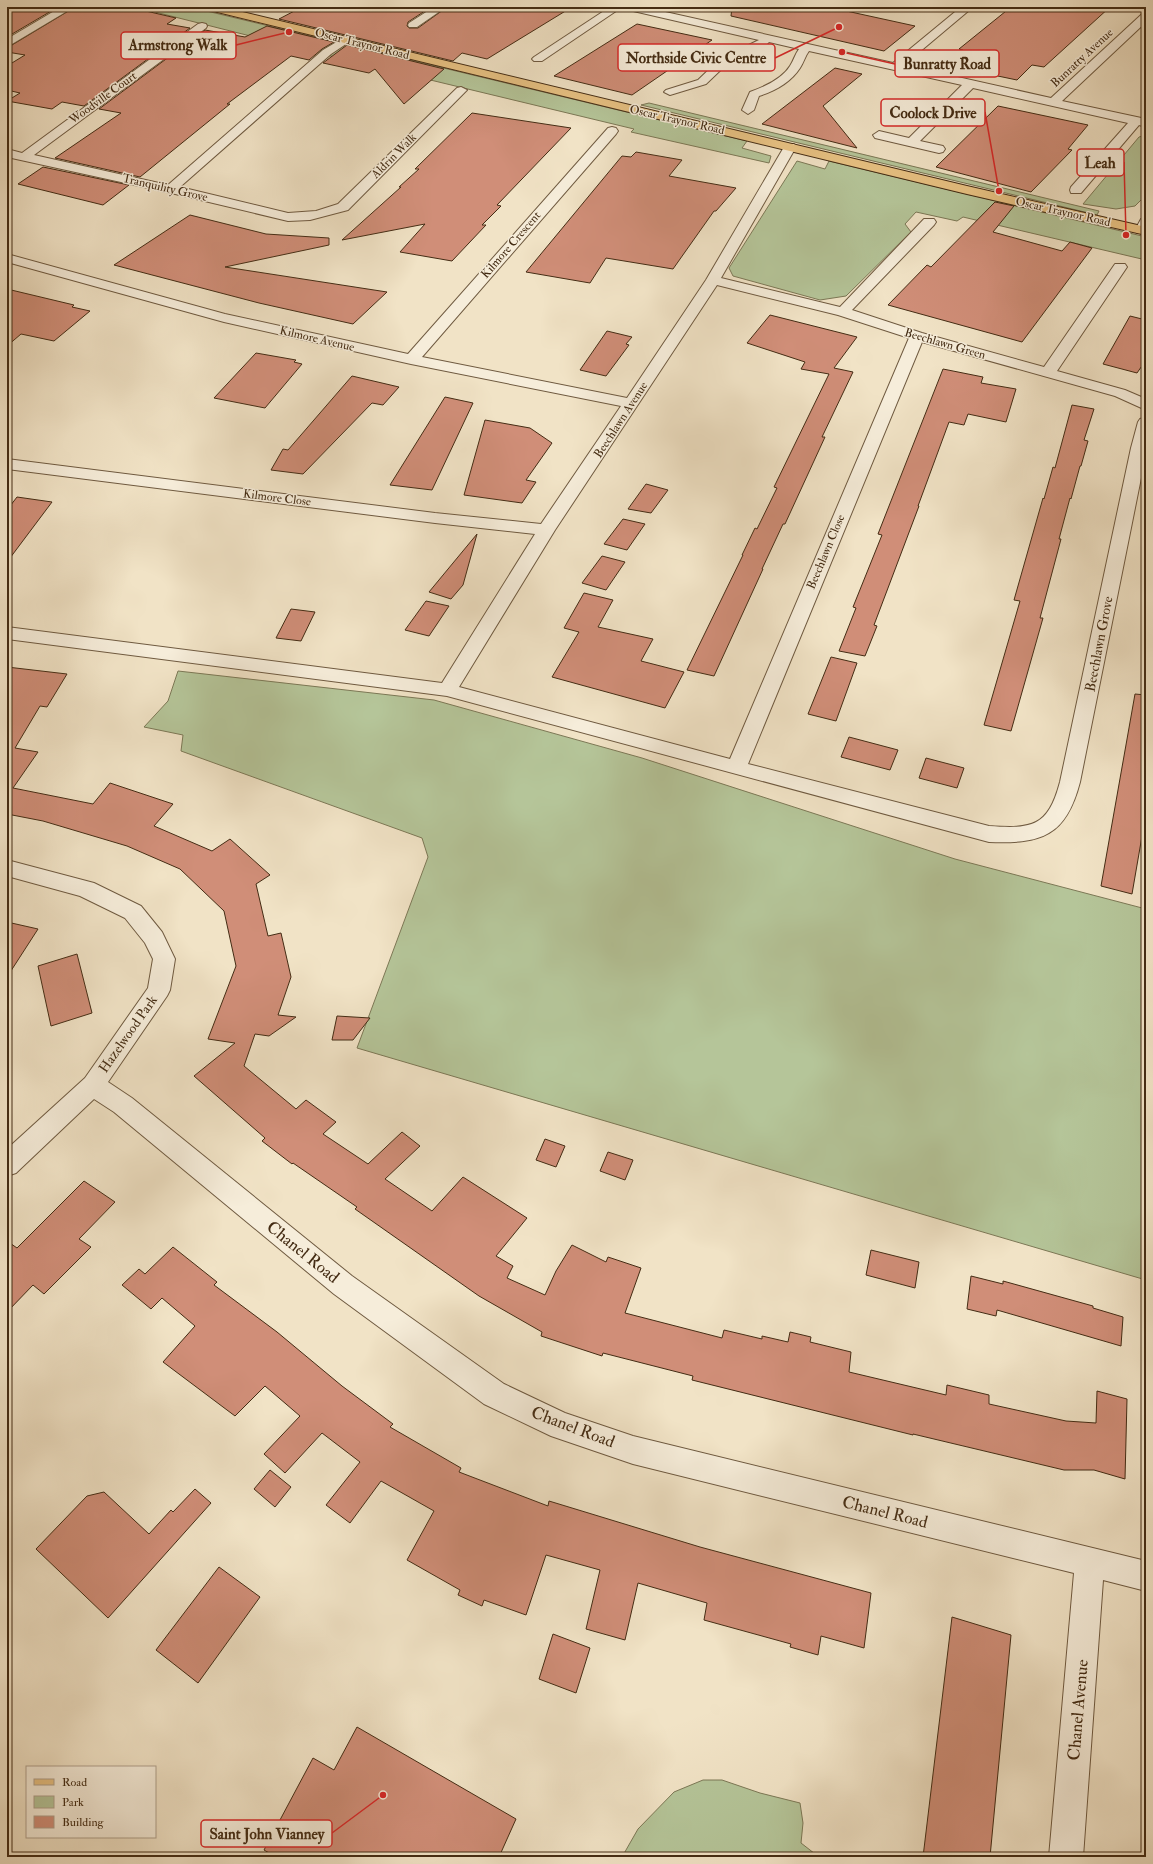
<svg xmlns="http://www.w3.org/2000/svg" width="1153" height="1864" font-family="'IM FELL Double Pica',serif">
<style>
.green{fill:#b5c599;stroke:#7c7856}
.building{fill:#d08e78;stroke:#442c14}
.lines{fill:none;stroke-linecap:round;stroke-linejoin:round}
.minor-casing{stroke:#6f5a40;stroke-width:2}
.major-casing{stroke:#442c14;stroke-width:2}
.minor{fill:#f6edda;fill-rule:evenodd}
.major{fill:#e8c283;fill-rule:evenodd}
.labels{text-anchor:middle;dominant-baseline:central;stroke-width:3;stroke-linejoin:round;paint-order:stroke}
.far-street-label{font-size:12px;fill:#442c14;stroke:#f6edda}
.street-label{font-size:14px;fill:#442c14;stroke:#f6edda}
.near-street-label{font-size:17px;fill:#442c14;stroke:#f6edda}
.leader{fill:none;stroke:#d62828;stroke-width:1.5}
.callout-dot{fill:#d62828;stroke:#f6edda;stroke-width:1.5}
.callout{fill:#f6edda;stroke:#d62828;stroke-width:1.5}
.callout-label{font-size:15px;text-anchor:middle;font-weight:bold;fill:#442c14}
</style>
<rect width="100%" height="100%" fill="#f1e3c6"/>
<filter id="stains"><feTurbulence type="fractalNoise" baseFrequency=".005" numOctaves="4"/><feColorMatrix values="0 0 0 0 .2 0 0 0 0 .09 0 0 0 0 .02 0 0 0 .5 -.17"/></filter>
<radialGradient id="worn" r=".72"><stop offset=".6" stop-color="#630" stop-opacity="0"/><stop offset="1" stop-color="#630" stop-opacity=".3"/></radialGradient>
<!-- green -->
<g class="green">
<polygon points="135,7 190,7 747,141 742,148 771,156 769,163 631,132 634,129 314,52"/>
<polygon points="649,103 1099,211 1097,215 641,105"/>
<polygon points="1146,135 1146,195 1135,206 1116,209 1083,204 1139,137"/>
<polygon points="797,161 825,169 829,161 1146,237 1146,260 963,217 957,221 916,212 905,224 911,232 846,296 820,300 733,276 729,268"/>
<polygon points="178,671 434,700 642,758 955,859 1146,909 1146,1280 357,1048 428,857 422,838 181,751 183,735 144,727 168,701"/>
<polygon points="703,1780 722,1780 760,1793 800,1803 803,1823 801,1843 819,1857 622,1857 638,1829 674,1792"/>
</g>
<!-- building -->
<g class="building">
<polygon points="7,7 58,7 7,37"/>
<polygon points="75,7 133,8 176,18 167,24 190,28 84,106 62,102 52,109 7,101 20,93 7,90 7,66 25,55 7,52 7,48"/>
<polygon points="302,7 431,7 408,22 407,26 409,28 418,28 447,7 572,7 487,59 462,53 453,61 279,19"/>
<polygon points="732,7 828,7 915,26 884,51 731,16"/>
<polygon points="1011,7 1110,7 1044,67 1032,65 1017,80 945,65 963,50 959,49"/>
<polygon points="637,24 712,40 632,95 554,76"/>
<polygon points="267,26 334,42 322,49 309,60 291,56 227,104 230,104 140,177 55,158 121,113 99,109 205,30 245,37"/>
<polygon points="347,45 444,69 404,104 375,69 369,73 323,63"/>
<polygon points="835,68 862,74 823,106 857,148 762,124"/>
<polygon points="998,106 1088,125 1068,149 1072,150 1031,192 936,167"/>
<polygon points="472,113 571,128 497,205 501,206 482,225 486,225 452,261 400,252 425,224 342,240 401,187 399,187 419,169 415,169"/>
<polygon points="636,152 682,160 669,176 736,188 716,211 714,211 673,269 606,258 590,283 526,272 622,156 631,157"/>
<polygon points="43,167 129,185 103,205 18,184"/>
<polygon points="995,202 1014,206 993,232 1062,251 1070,242 1092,248 1022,342 888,305 927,265 931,267"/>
<polygon points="190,215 266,234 329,238 329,245 225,267 387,292 353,324 259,303 114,265"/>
<polygon points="7,289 74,305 72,307 90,311 54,341 21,334 7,346"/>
<polygon points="770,315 857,337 834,368 853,372 822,437 825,437 785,524 783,524 762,569 763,569 714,676 687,670 743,555 742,555 755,528 757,529 777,488 774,487 829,374 801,369 805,362 747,343"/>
<polygon points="1130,316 1146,320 1146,360 1137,373 1103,364"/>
<polygon points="607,331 632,337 626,344 629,345 606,376 580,370"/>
<polygon points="256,353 296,360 294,362 302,364 265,408 214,398"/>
<polygon points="943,369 983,377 981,383 1016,389 1006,422 968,414 964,425 949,422 918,506 919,506 874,625 877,626 865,656 839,651 856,608 853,607 882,535 878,534"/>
<polygon points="352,376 399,387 383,405 372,403 303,474 271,470 283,449 288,450"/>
<polygon points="445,397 473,403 432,490 390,485"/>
<polygon points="1072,405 1094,409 1084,440 1088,441 1081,466 1080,466 1071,499 1070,498 1059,539 1061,539 1040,618 1043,618 1011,731 984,725 1020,601 1014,600 1043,498 1044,499 1053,467 1055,468"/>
<polygon points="485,420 530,428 552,443 526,480 536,482 522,503 464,495"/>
<polygon points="646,484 668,490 651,513 628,509"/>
<polygon points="17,497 52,502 7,562 7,510"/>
<polygon points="623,519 645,524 627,550 604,544"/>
<polygon points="477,534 463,585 451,599 429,592"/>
<polygon points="602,556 625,562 606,590 582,583"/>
<polygon points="584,593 613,600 598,627 653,639 641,661 684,672 665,708 552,677 579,632 564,628"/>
<polygon points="426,601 449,606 429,636 405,630"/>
<polygon points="291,609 315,612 301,641 276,638"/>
<polygon points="831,657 857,663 836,721 808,714"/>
<polygon points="7,667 67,674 47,707 40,706 15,748 38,752 13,788 93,804 110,783 173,804 154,826 212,851 230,839 270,875 256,884 268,936 281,933 291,977 278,1015 296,1017 269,1036 255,1034 244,1066 296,1109 306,1100 336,1122 323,1134 368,1164 402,1132 420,1146 385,1179 432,1211 463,1177 527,1218 496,1256 513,1266 507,1278 545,1295 556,1271 572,1245 606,1262 608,1257 641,1268 625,1313 722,1338 724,1330 762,1339 762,1336 788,1342 790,1332 811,1337 810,1342 851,1352 849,1372 946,1395 947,1385 989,1395 989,1404 1066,1421 1096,1423 1097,1391 1127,1399 1125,1479 1094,1470 1064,1470 913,1434 913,1435 692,1380 693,1376 603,1353 602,1356 541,1336 542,1332 479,1296 355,1209 357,1207 293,1163 292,1164 262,1141 265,1138 194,1076 235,1043 208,1039 236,966 224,911 180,869 127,846 43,821 7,814"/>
<polygon points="1135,694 1146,695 1146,813 1132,894 1101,886"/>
<polygon points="849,737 898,750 890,770 841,757"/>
<polygon points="926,758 964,768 957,788 919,778"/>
<polygon points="7,922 38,929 7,977"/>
<polygon points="77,954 92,1013 51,1026 38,966"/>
<polygon points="337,1016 370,1018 353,1040 332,1040"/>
<polygon points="545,1139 565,1146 556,1167 536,1160"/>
<polygon points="608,1152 633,1160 625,1180 600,1171"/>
<polygon points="84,1181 115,1202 79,1239 91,1247 44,1294 33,1285 7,1312 7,1241 17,1248"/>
<polygon points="173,1247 217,1282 214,1285 277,1332 342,1386 393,1424 390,1427 461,1468 459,1472 548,1506 549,1501 700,1547 871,1593 864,1648 821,1636 818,1655 790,1647 791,1644 704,1620 707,1603 638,1583 625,1640 586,1629 600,1570 546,1555 526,1615 484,1600 482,1606 458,1595 460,1590 407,1560 434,1511 381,1481 350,1523 326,1505 360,1462 322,1433 285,1473 264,1454 300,1416 265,1386 235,1416 163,1362 195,1326 162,1298 151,1309 122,1285 139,1269 145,1274"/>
<polygon points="871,1250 919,1262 915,1288 866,1275"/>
<polygon points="971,1276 1003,1284 1003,1281 1093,1306 1093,1308 1123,1317 1121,1346 997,1310 996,1316 967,1309"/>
<polygon points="270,1470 291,1487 275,1507 254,1489"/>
<polygon points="195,1489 211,1503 108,1618 36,1549 87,1496 104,1492 149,1534 171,1510 173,1512"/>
<polygon points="219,1567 260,1597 198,1683 156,1650"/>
<polygon points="952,1617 1011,1635 990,1857 923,1857"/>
<polygon points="553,1634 590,1648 576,1693 539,1679"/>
<polygon points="357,1727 516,1819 499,1857 276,1857 264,1850 313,1758 334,1770"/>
</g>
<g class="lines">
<defs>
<g id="minor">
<polygon points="61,7 74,7 7,47 7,39"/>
<polygon points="434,7 446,7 417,27 409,27 408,25 409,23"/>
<polygon points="610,7 622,7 542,61 534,61 532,59 534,57"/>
<path d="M624 7H643L893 63 961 7H973L904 65 1051 98 1142 14 1146 13V22L1062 101 1146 119V127L1139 125 1081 193H1071L1070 190 1071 187 1128 123 973 88 920 141 943 146 945 149 943 152 939 153 875 138 873 135 879 131 909 138 962 85 809 51C805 56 804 62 800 68 791 82 775 91 759 96L754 110 748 114 742 110 750 92C764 87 782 79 790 66 794 60 795 54 799 49L769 42 765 46 728 63 706 84 670 95 664 92 666 90 698 80 720 59 759 40 629 10Z"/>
<polygon points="202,23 206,24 207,26 206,28 34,155 168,185 323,50 345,37 349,38 350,40 349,42 331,54 180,187 288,213 316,211 338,204 457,88 461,87 467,90 348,210 310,220 288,221 171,193 7,157 7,149 22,153 198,24"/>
<path d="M612 127 616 128 618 131 616 134 422 357 627 398 706 280 784 147 786 144H794L796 147 721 278 840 307 924 219H934L936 222 934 225 852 310 922 333 1044 367 1115 264H1125L1127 267 1057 371 1125 390 1146 399V410L1115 396 922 342 748 764 989 826C1032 829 1048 827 1060 782L1131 448 1138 422 1140 419 1146 417V453L1080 782C1066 836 1042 844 989 842L447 696 7 639V627L442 683 535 534 435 523 7 469V459L435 513 541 524 621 406 411 364 224 322 7 262V254L225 314 408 354 608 128ZM717 285 838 315 909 338 730 759 459 687 555 530Z"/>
<polygon points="1146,218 1146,233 1137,233 1135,230 1141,219"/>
<polygon points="7,860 94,883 141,906 162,932 175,959 170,990 167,996 108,1082 132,1098 352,1276 504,1384 565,1413 633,1436 1146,1561 1146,1591 1103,1580 1083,1857 1049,1857 1074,1573 633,1464 551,1436 484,1404 334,1294 114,1112 94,1099 16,1173 7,1176 7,1149 85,1078 148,988 153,959 145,943 125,918 80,896 7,876"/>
</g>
<polygon id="major" points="204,7 222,7 967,186 1146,227 1146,235 967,194 209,10"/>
</defs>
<!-- minor casing -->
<use href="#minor" class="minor-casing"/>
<!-- major casing -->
<use href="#major" class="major-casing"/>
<!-- minor -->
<use href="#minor" class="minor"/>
<!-- major -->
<use href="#major" class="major"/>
</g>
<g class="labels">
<!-- far-street labels -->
<g class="far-street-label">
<text transform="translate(362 44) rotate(14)">Oscar Traynor Road</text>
<text transform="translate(1082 58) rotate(-43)">Bunratty Avenue</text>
<text transform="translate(103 98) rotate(-36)">Woodville Court</text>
<text transform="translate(677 120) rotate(13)">Oscar Traynor Road</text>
<text transform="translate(394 156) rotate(-45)">Aldrin Walk</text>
<text transform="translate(165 188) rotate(13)">Tranquility Grove</text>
<text transform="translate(1063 212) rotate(13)">Oscar Traynor Road</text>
<text transform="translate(511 245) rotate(-49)">Kilmore Crescent</text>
<text transform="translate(317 339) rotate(13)">Kilmore Avenue</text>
<text transform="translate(945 344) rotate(16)">Beechlawn Green</text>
<text transform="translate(621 420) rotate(-57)">Beechlawn Avenue</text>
<text transform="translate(277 498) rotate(7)">Kilmore Close</text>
<text transform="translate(826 552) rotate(-67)">Beechlawn Close</text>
</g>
<!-- street labels -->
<g class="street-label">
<text transform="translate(1099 644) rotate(-79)">Beechlawn Grove</text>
<text transform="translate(128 1034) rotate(-55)">Hazelwood Park</text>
</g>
<!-- near-street labels -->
<g class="near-street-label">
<text transform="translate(303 1252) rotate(39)">Chanel Road</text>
<text transform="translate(573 1427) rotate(21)">Chanel Road</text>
<text transform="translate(885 1512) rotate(14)">Chanel Road</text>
<text transform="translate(1078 1710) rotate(-85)">Chanel Avenue</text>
</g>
</g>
<!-- callouts -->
<path class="leader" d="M289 32L236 45M839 27L775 58M842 52L895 64M999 191L985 112M1126 235L1124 162M383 1795L332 1833"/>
<g class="callout-dot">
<circle cx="289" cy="32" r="4"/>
<circle cx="839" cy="27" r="4"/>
<circle cx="842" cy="52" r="4"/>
<circle cx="999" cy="191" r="4"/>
<circle cx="1126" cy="235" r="4"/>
<circle cx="383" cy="1795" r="4"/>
</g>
<g class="callout">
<rect x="121" y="32" width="115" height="27" rx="4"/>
<rect x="618" y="44" width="157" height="27" rx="4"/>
<rect x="895" y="50" width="104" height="27" rx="4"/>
<rect x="881" y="99" width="104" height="27" rx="4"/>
<rect x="1077" y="149" width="47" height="27" rx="4"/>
<rect x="201" y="1820" width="131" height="27" rx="4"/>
</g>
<g class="callout-label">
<text x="178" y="50">Armstrong Walk</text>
<text x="696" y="63">Northside Civic Centre</text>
<text x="947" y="69">Bunratty Road</text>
<text x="933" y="118">Coolock Drive</text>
<text x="1100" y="168">Leah</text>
<text x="267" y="1839">Saint John Vianney</text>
</g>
<!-- margin -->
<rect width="1153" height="1864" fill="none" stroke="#f1e3c6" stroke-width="24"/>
<rect x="8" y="8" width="1137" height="1848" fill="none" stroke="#442c14" stroke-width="2"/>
<rect x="12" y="12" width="1129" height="1840" fill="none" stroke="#442c14"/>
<!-- legend -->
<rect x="26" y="1766" width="130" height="72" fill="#f6edda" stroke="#afa08b"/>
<rect x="34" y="1779" width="20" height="6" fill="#e8c283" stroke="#afa08b"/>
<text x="62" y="1786" font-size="12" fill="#442c14">Road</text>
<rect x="34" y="1796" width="20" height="12" fill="#b5c599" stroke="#afa08b"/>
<text x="62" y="1806" font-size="12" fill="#442c14">Park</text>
<rect x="34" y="1816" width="20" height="12" fill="#d08e78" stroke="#afa08b"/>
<text x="62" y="1826" font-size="12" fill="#442c14">Building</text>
<rect width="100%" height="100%" filter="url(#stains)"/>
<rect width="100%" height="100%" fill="url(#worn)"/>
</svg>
